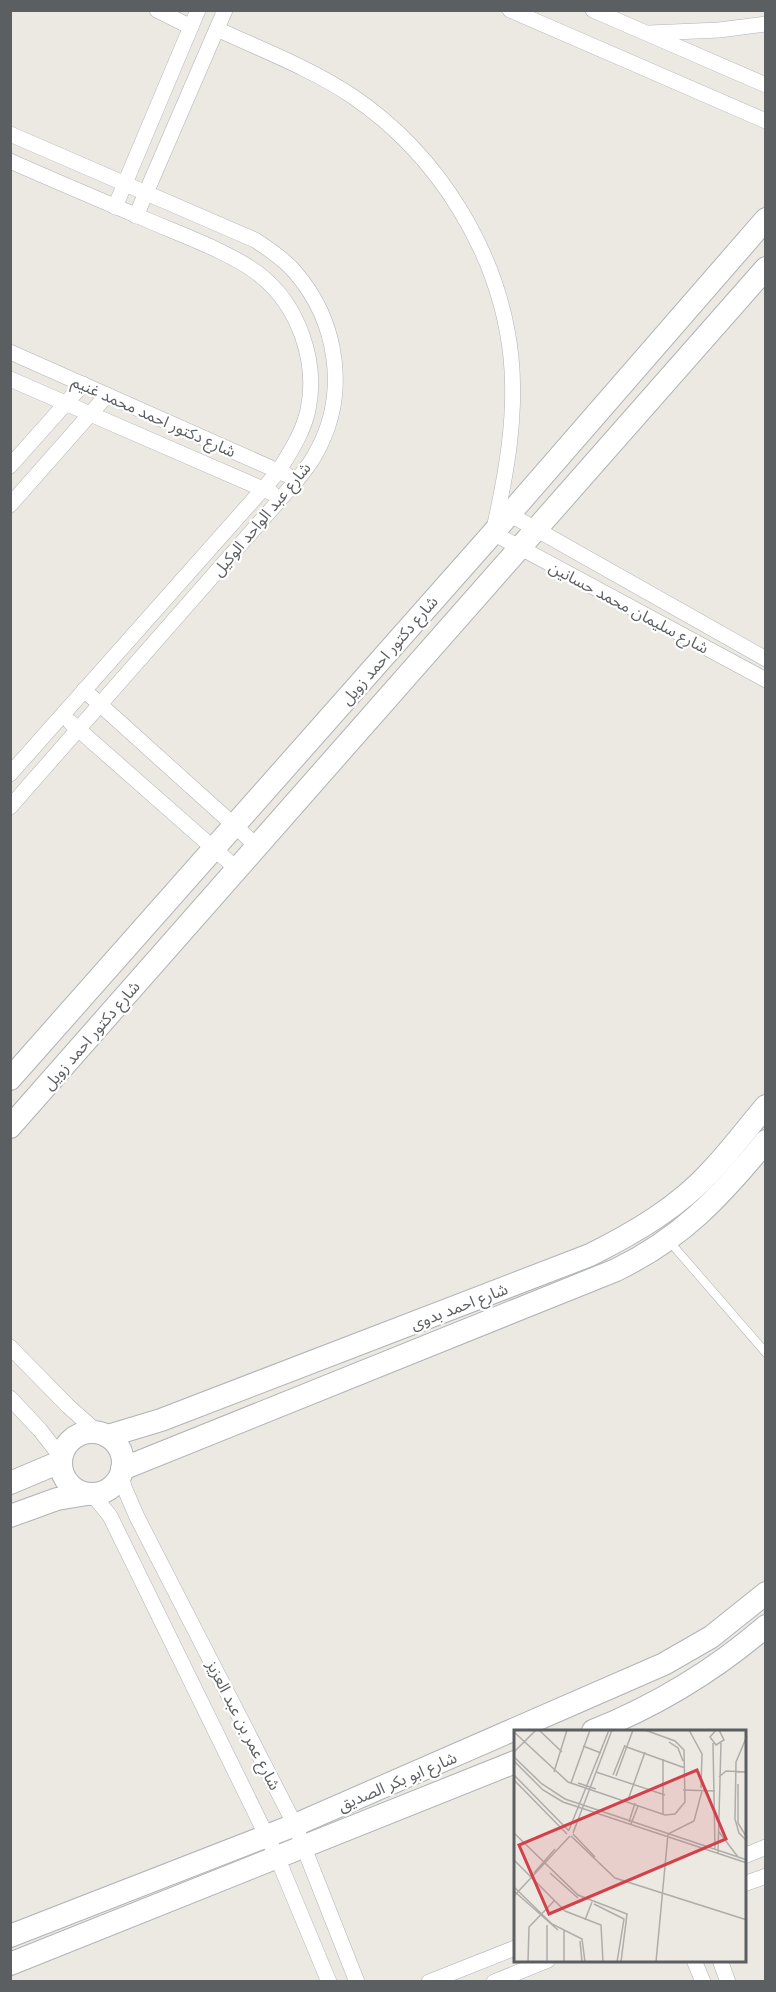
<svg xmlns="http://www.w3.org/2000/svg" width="776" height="1992" font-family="Mulish,'Noto Sans Arabic',sans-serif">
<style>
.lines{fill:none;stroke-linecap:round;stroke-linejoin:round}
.lane-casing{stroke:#b0b3b6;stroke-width:9}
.street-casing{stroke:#b0b3b6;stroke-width:16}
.secondary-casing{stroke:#afb3b6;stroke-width:24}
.lane{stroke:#fff;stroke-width:8}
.street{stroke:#fff;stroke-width:15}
.secondary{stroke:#fff;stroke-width:22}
.labels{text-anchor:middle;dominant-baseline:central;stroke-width:4.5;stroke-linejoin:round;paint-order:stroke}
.street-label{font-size:16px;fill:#5b5f61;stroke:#fff}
.inset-road{fill:none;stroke:#aeadaa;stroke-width:1.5}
.view{fill:#d4404a;fill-opacity:0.15;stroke:#d4404a;stroke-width:3}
.inset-edge{fill:none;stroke:#5b5f61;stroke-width:3}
</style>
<rect width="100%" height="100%" fill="#ece8e2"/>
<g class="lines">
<defs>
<polyline id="lane" points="669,1241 766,1353"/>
<g id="street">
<polyline points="157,10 191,27"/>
<polyline points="510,10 766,121"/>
<polyline points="593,10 766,85"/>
<path d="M217 29C262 50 310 68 352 96 438 154 500 253 511 357 517 416 506 476 493 533L766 680"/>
<polyline points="649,33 719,30 766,24"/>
<path d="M10 134 255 240C269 249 284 259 295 272 338 322 349 394 316 453 311 463 304 471 297 480L10 807"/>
<path d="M10 161C55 181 100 200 145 219 179 234 231 252 260 275 299 306 318 362 308 410 303 433 290 452 278 472L10 774"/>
<polyline points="115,207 198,10"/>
<polyline points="136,216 225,10"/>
<polyline points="10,352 287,475"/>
<polyline points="10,379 272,493"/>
<polyline points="10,466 83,384"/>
<polyline points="10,505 107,395"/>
<polyline points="509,514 766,659"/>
<polyline points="84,690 257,846"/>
<polyline points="70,722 237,869"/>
<polyline points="10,1347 68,1406 97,1432"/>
<polyline points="10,1398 40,1430 61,1457"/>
<polyline points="121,1474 124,1487 137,1517 295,1825 357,1982"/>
<polyline points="92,1494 110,1516 277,1857 329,1982"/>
<polyline points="744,1856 766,1847"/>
<polyline points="744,1884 766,1876"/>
<polyline points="694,1960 703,1982"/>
<polyline points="720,1960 728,1982"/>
<polyline points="429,1982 515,1948"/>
<polyline points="494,1982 548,1960"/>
</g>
<g id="secondary">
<polyline points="10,1079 493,533 766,219"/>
<polyline points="10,1127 766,268"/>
<circle cx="92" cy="1463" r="31"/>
<path d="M108 1436 161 1420 590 1255C634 1233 679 1207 712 1170 731 1150 748 1127 766 1106"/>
<path d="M122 1469 616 1270C682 1238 720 1197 766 1141"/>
<polyline points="10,1483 60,1462"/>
<polyline points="10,1516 57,1499 87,1494"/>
<path d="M593 1731C655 1706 715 1670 766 1626"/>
<polyline points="10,1936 295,1825 664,1664 711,1637 766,1593"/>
<polyline points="10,1964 515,1762"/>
</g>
</defs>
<!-- lane casing -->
<use href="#lane" class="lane-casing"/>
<!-- street casing -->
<use href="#street" class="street-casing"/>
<!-- secondary casing -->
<use href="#secondary" class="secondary-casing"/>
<!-- lane -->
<use href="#lane" class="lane"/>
<!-- street -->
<use href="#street" class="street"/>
<!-- secondary -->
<use href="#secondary" class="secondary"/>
</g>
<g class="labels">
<!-- street labels -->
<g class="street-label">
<text transform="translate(154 416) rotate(24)">شارع دكتور احمد محمد غنيم</text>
<text transform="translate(261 519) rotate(-50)">شارع عبد الواحد الوكيل</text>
<text transform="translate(629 607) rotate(28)">شارع سليمان محمد حسانين</text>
<text transform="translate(389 650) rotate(-49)">شارع دكتور احمد زويل</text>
<text transform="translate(91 1035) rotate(-49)">شارع دكتور احمد زويل</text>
<text transform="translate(459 1306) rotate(-21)">شارع احمد بدوى</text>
<text transform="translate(244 1725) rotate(63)">شارع عمر بن عبد العزيز</text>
<text transform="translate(397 1781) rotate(-23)">شارع ابو بكر الصديق</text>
</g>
</g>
<!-- overview -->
<g transform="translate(514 1730)">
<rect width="232" height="232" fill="#ece8e2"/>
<path class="inset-road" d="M25 0 48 22M175 0 188 24 187 58M202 0 196 7 202 15 210 10 205 0M0 2 54 52 151 85 161 84 171 72 170 20 161 11 131 0M233 6 222 32 221 89 225 103 233 111M155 12 164 18 169 31M199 13 201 120M69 16 87 23M110 16 171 38M0 22 22 0M0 27 28 54 51 69 233 130M0 31 29 60 49 72 233 133M40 42 53 0M82 42 151 65M0 45 55 101M99 45 111 15M102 46 119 0M205 47 212 41 233 42M0 50 53 104M57 53 76 0M64 53 82 59M224 54V93L233 108M169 60 201 61M114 70 131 22M149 84V29M115 92 121 73M117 94 124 76M55 100 95 0M205 102 224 127M0 103 64 165 113 184 107 232M59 103 98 0M59 104 81 127M57 106 101 148 233 190M204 123 207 13M0 130 51 181 87 195 89 232M20 143 41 119M36 143 64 168M0 157 38 194 68 209 71 232M0 161 44 200M0 166 56 106M80 174 110 189 103 232M71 190 78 172M66 211 68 232M14 232 15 197 40 171M33 232V195M50 232V200M142 232 154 104 180 91 188 61"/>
<path class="view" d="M183 40 212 109 35 184 5 115Z"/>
<rect width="232" height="232" class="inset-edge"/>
</g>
<!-- border -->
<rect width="776" height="1992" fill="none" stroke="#5b5f61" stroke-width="24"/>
</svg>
